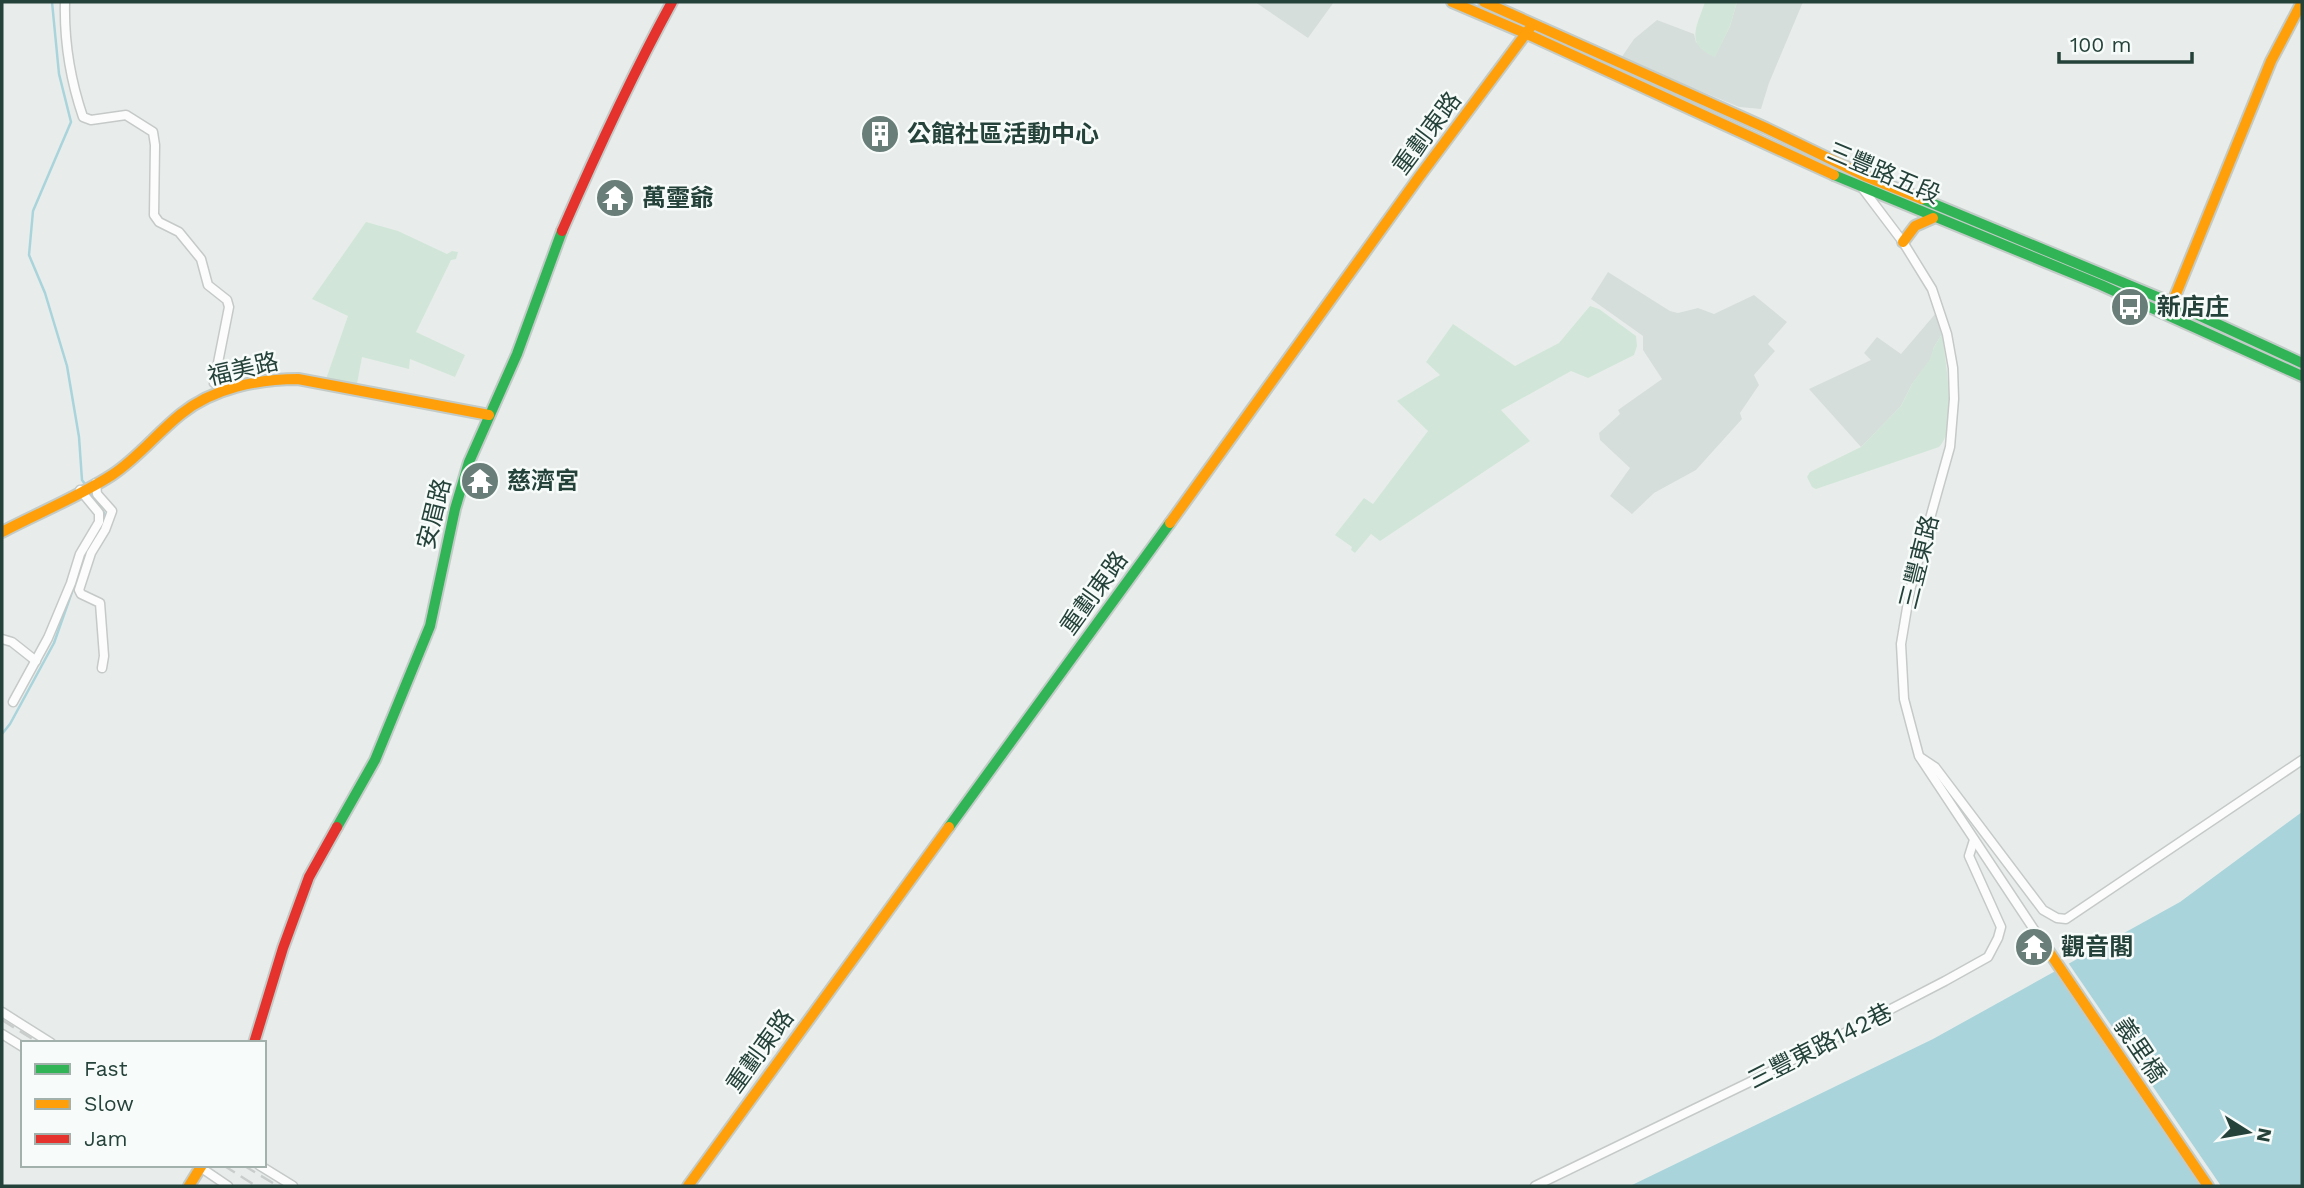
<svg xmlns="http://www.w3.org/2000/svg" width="2304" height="1188" font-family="'Work Sans','Noto Sans TC',sans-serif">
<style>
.built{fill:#d6dedb}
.green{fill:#d1e6d8}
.water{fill:#a9d4db}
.pier{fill:#e8edeb}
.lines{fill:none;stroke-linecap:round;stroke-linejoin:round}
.stream{stroke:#a9d4db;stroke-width:2.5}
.street-casing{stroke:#c5cac8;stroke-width:11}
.fast-casing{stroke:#c3cbc8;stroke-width:14}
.slow-casing{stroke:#c3cbc8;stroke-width:14}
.jam-casing{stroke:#c3cbc8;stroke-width:14}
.street{stroke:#fcfcfc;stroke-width:8}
.fast{stroke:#30b455;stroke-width:10}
.slow{stroke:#ff9f0a;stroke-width:10}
.jam{stroke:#e5322d;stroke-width:10}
.rail{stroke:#c9cdcc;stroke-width:2.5;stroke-dasharray:14 7;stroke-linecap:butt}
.labels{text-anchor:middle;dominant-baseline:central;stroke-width:5;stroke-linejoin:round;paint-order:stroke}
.street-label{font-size:24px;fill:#24423a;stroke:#f7fbf9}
.poi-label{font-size:24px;font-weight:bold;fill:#24423a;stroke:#f7fbf9;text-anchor:start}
</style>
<rect width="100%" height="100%" fill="#e8edeb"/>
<!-- built -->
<g class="built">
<polygon points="1255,2 1334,2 1308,38"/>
<polygon points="1737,2 1803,2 1769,83 1761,109 1739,107 1621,58 1634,39 1657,20 1694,34 1696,42 1715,56 1730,26"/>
<polygon points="1608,272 1670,311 1678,313 1698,308 1714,314 1754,295 1787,322 1768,344 1775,351 1754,375 1759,385 1740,413 1742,419 1696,470 1654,493 1632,514 1610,496 1630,468 1600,440 1599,433 1620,414 1618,410 1662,379 1643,350 1643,336 1591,299"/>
<polygon points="1936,313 1942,334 1934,347 1931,359 1912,384 1901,406 1861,447 1809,389 1871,360 1864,353 1877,337 1901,354"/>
</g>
<!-- green -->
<g class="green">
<path d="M1705 2H1737L1730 26 1715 57C1684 45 1697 26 1705 2Z"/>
<polygon points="366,222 398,231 447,254 452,251 458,252 456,259 451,260 416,332 465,355 455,377 410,359 409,369 362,357 356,389 325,382 348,316 312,299"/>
<polygon points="1590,306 1599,309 1636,336 1637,346 1634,355 1588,378 1571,371 1501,410 1530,441 1380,541 1371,534 1355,553 1351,550 1352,547 1335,535 1364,498 1373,504 1428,431 1397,401 1440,375 1426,362 1453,324 1515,366 1559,343"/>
<path d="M1942 334C1945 357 1958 431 1939 447L1816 489 1812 487 1807 477 1810 472 1861 447 1901 406 1912 384 1930 359 1934 347Z"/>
</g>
<!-- water -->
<polygon class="water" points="2302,812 2302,1186 1630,1186 1933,1039 2180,902"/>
<!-- pier -->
<polygon class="pier" points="2067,961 2221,1186 2208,1186 2057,966"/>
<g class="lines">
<!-- stream -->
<g class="stream">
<polyline points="52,2 59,74 71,122 33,211 29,255 45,293 67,366 79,437 82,480 85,484"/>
<polyline points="2,734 10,724 54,643 85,555 101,528 104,513 89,490"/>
</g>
<defs>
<g id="street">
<path d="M65 2C64 42 70 79 83 117L91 120 126 115 153 132 155 145 154 215 159 222 179 232 201 259 208 285 227 300 229 307 214 383 223 387 231 385"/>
<polyline points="1863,189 1903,242 1932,289 1947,334 1953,368 1954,399 1950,447 1910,590 1901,644 1904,699 1919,756 2039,937"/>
<polyline points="96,483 97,494 112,511 105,530 91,553 79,590 81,594 100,603 104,656 102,668"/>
<polyline points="2,639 12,642 36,661"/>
<polyline points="13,702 48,638 71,583 80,554 99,522 99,513 80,490"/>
<polyline points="1920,757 1935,767 2043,910 2057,918 2066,919 2302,760"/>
<polyline points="2,1012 51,1043"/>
<polyline points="2,1034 23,1047"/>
<polyline points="197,1165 228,1186"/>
<polyline points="259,1165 293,1186"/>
<polyline points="1535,1186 1754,1080 1945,981 1988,957 1998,938 2001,927 1969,856 1974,840"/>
</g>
<g id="fast">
<polyline points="1834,175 2101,285 2302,376"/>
<polyline points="1922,199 2172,303 2302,363"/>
<polyline points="337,827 375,760 430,626 455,509 469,462 517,354 562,231"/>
<polyline points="949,827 1170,523"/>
</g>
<g id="slow">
<polyline points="1452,2 1527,34 1834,175"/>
<polyline points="1484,2 1766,128 1865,176 1922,199"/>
<polyline points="1903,242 1915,226 1933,218"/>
<polyline points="2169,311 2271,61 2302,2"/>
<polyline points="1170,523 1419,177 1530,28"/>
<path d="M2 532C38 513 78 497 112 475 138 458 157 433 181 414 213 388 258 379 298 379L489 415"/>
<polyline points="2039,937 2208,1186"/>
<polyline points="189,1186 202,1165"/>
<polyline points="688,1186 949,827"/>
</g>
<g id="jam">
<path d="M562 231C596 153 631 77 672 2"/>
<polyline points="254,1043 283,948 309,877 337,827"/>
</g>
</defs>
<!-- street casing -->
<use href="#street" class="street-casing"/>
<!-- fast casing -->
<use href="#fast" class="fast-casing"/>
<!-- slow casing -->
<use href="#slow" class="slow-casing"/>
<!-- jam casing -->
<use href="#jam" class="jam-casing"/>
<!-- street -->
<use href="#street" class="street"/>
<!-- fast -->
<use href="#fast" class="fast"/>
<!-- slow -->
<use href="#slow" class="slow"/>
<!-- jam -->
<use href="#jam" class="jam"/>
<!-- rail -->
<g class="rail">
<polyline points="2,1020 39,1043"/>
<polyline points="223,1165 256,1186"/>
<polyline points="243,1165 278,1186"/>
</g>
</g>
<!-- icons -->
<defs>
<symbol id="building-disc" viewBox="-11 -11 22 22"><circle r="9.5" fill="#697e78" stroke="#f7fbf9"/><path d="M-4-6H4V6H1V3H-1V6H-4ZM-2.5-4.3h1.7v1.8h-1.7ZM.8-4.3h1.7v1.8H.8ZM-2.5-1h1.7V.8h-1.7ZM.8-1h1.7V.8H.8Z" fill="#fff"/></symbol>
<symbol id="temple-disc" viewBox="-11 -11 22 22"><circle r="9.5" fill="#697e78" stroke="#f7fbf9"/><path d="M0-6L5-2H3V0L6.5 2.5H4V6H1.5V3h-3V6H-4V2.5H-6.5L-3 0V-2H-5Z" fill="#fff"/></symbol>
<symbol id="bus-disc" viewBox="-11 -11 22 22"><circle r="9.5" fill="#697e78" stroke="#f7fbf9"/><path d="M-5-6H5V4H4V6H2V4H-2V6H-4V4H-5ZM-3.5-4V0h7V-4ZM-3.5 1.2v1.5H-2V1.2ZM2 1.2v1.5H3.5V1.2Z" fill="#fff"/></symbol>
</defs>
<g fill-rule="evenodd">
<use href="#building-disc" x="858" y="112" width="44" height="44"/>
<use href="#temple-disc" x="593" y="176" width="44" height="44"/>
<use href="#bus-disc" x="2108" y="285" width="44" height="44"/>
<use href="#temple-disc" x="458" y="459" width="44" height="44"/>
<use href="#temple-disc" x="2012" y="925" width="44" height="44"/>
</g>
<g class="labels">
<!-- street labels -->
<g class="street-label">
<text transform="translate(1427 133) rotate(-53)">重劃東路</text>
<text transform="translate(1884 173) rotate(23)">三豐路五段</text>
<text transform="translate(243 369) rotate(-13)">福美路</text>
<text transform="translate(434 514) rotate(-76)">安眉路</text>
<text transform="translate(1919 562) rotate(-76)">三豐東路</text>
<text transform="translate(1094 593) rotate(-54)">重劃東路</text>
<text transform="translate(1820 1046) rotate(-27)">三豐東路142巷</text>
<text transform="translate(2140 1050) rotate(56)">義里橋</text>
<text transform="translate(760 1051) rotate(-54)">重劃東路</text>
</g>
<!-- poi labels -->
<g class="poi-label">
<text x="907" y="134">公館社區活動中心</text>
<text x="642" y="198">萬𤫊爺</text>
<text x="2157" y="307">新店庄</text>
<text x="507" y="481">慈濟宮</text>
<text x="2061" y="947">觀音閣</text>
</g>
</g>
<!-- border -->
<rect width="2304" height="1188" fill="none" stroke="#24423a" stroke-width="7"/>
<!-- legend -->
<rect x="21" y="1041" width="245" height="126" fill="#f7fbf9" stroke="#a3b1ad" stroke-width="2"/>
<rect x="35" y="1064" width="35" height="10" fill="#30b455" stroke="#a3b1ad" stroke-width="2"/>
<text x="84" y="1076" font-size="21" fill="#24423a">Fast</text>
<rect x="35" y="1099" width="35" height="10" fill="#ff9f0a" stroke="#a3b1ad" stroke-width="2"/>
<text x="84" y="1111" font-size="21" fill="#24423a">Slow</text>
<rect x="35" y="1134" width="35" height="10" fill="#e5322d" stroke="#a3b1ad" stroke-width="2"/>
<text x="84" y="1146" font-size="21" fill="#24423a">Jam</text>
<!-- north arrow -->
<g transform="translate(2248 1132) rotate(101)" stroke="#f7fbf9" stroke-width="5" paint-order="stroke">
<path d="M0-5L12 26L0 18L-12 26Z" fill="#24423a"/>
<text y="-10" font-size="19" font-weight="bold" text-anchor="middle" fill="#24423a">N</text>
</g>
<!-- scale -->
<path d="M2059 52v10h133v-10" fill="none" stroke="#24423a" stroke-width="3.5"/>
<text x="2070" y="52" font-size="21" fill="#24423a" stroke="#f7fbf9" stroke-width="5" paint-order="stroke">100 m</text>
</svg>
